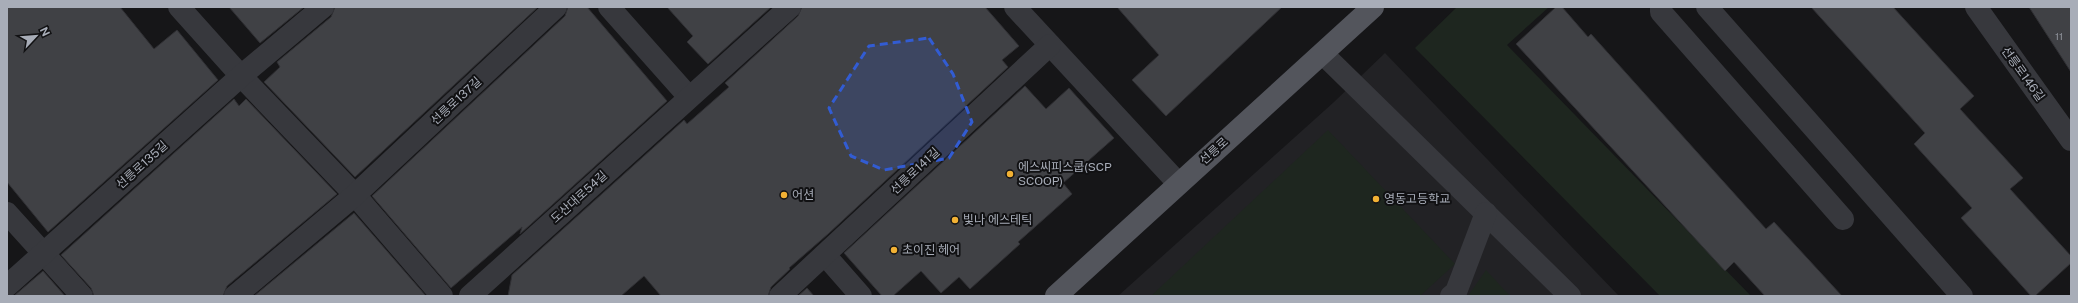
<svg xmlns="http://www.w3.org/2000/svg" width="2078" height="303" font-family="'Public Sans','Noto Sans KR',sans-serif">
<style>
.built{fill:#222225}
.green{fill:#1e261f}
.building{fill:#404145;stroke:#303034}
.lines{fill:none;stroke-linecap:round;stroke-linejoin:round}
.minor{stroke:#37383d;stroke-width:22}
.major{stroke:#53555c;stroke-width:22}
.marked{fill:#325cd3;fill-opacity:0.2;stroke:#325cd3;stroke-width:3;stroke-dasharray:8 5;stroke-linejoin:round}
.poi-dot{fill:#f2b134;stroke:#111113;stroke-width:1.5}
.labels{text-anchor:middle;dominant-baseline:central;stroke-width:4;stroke-linejoin:round;paint-order:stroke}
.number-label{font-size:10px;fill:#8e929b}
.street-label{font-size:12px;fill:#a8adb8;stroke:#111113}
.poi-label{font-size:12px;fill:#a8adb8;stroke:#111113;text-anchor:start}
</style>
<rect width="100%" height="100%" fill="#161618"/>
<!-- built -->
<polygon class="built" points="1385,53 1619,296 1118,296 1334,102"/>
<!-- green -->
<g class="green">
<polygon points="1457,7 1549,7 1507,45 1751,296 1660,296 1415,48"/>
<polygon points="1328,130 1455,264 1420,296 1151,296"/>
<polygon points="1486,270 1510,296 1468,296"/>
</g>
<!-- building -->
<g class="building">
<polygon points="7,7 120,7 154,49 177,30 218,80 48,232 7,182"/>
<polygon points="229,7 304,7 260,43"/>
<polygon points="335,7 538,7 355,177 264,82 280,67 277,62 331,17"/>
<polygon points="568,7 587,7 667,101 520,234 522,227 451,288 372,196 565,16"/>
<polygon points="667,7 771,7 708,64 687,42 693,36"/>
<polygon points="802,7 985,7 1019,46 1002,60 1008,67 828,234 789,268 790,269 771,287 768,296 661,296 644,276 621,296 508,296 512,275 684,120 687,124 729,87 725,83 798,16"/>
<polygon points="1117,7 1282,7 1166,116 1132,80 1159,55"/>
<polygon points="1556,7 1562,7 1588,37 1591,34 1766,229 1774,222 1842,296 1765,296 1734,262 1725,271 1516,44"/>
<polygon points="1811,7 1893,7 1974,96 1960,109 2023,178 2010,189 2071,256 2071,263 2035,296 2031,296 1961,218 1972,208 1914,144 1925,133"/>
<polygon points="2029,7 2071,7 2071,72"/>
<polygon points="1025,86 1046,109 1069,88 1114,138 1063,183 1072,194 1018,242 1020,244 970,289 959,277 941,293 921,271 893,296 882,296 844,253"/>
<polygon points="234,99 239,106 246,99 337,194 227,286 223,296 94,296 91,288 61,255"/>
<polygon points="354,213 426,296 254,296"/>
<polygon points="43,271 65,296 14,296 15,295"/>
<polygon points="807,288 814,296 798,296"/>
</g>
<g class="lines">
<!-- minor -->
<g class="minor">
<polyline points="179,7 241,76 355,195 442,296"/>
<polyline points="609,7 689,97"/>
<polyline points="1015,7 1178,183"/>
<polyline points="1661,7 1661,12 1843,219"/>
<polyline points="1707,7 1962,296"/>
<polyline points="1976,7 2071,140"/>
<polyline points="1323,54 1570,296"/>
<polyline points="7,213 82,296"/>
<polyline points="825,255 861,296"/>
<polyline points="7,286 241,76 323,7"/>
<polyline points="235,296 355,195 556,7"/>
<polyline points="470,296 790,7"/>
<polyline points="780,296 1050,45"/>
<polyline points="1451,296 1456,292 1486,213"/>
</g>
<!-- major -->
<polyline class="major" points="1056,296 1373,7"/>
</g>
<!-- marked area -->
<path class="marked" d="M929 38 953 74 972 122 949 158 884 170 851 156 829 108 869 46Z"/>
<!-- markers -->
<g class="poi-dot">
<circle cx="1010" cy="174" r="4"/>
<circle cx="784" cy="195" r="4"/>
<circle cx="1376" cy="199" r="4"/>
<circle cx="955" cy="220" r="4"/>
<circle cx="894" cy="250" r="4"/>
</g>
<g class="labels">
<!-- number labels -->
<g class="number-label">
<text x="2059" y="36">11</text>
</g>
<!-- street labels -->
<g class="street-label">
<text transform="translate(2023 74) rotate(54)">선릉로146길</text>
<text transform="translate(456 101) rotate(-43)">선릉로137길</text>
<text transform="translate(1214 151) rotate(-42)">선릉로</text>
<text transform="translate(142 165) rotate(-42)">선릉로135길</text>
<text transform="translate(915 171) rotate(-43)">선릉로141길</text>
<text transform="translate(579 197) rotate(-42)">도산대로54길</text>
</g>
<!-- poi labels -->
<g class="poi-label">
<text x="1018" y="167">에스씨피스쿱(SCP<tspan x="1018" dy="14">SCOOP)</tspan></text>
<text x="792" y="195">어션</text>
<text x="1384" y="199">영동고등학교</text>
<text x="963" y="220">빛나 에스테틱</text>
<text x="902" y="250">초이진 헤어</text>
</g>
</g>
<!-- border -->
<rect width="2078" height="303" fill="none" stroke="#a8adb8" stroke-width="16"/>
<!-- north arrow -->
<g transform="translate(36 36) rotate(64)" stroke="#111113" stroke-width="3" paint-order="stroke">
<path d="M0-3L7 15L0 10L-7 15Z" fill="#a8adb8"/>
<text y="-6" font-size="11" font-weight="bold" text-anchor="middle" fill="#a8adb8">N</text>
</g>
</svg>
